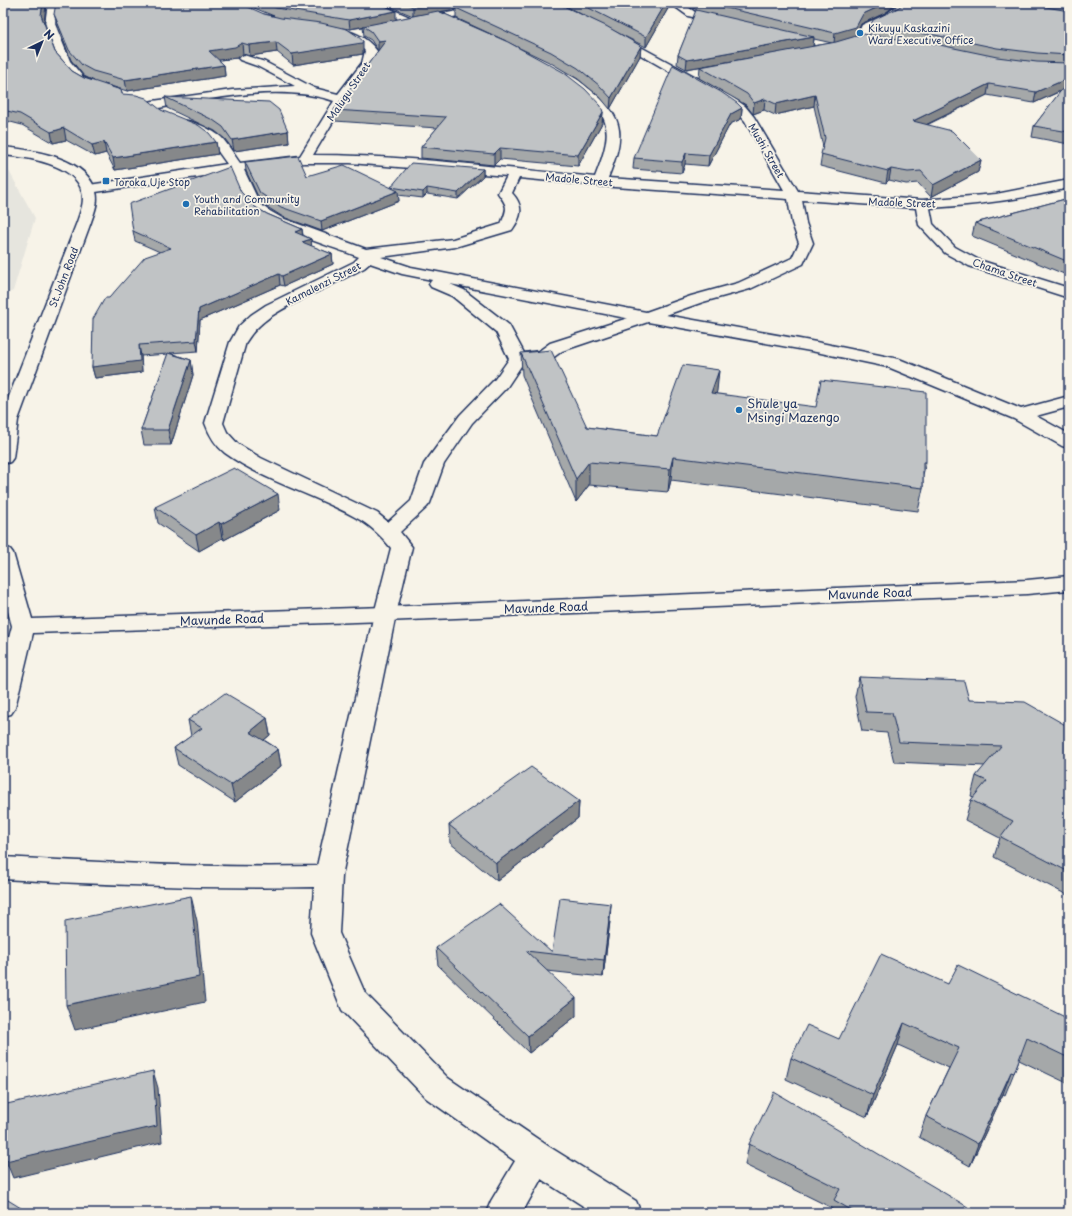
<svg xmlns="http://www.w3.org/2000/svg" width="1072" height="1216" font-family="'Playpen Sans',sans-serif">
<style>
.built{fill:#e6e5de}
.lines{fill:none;stroke-linecap:round;stroke-linejoin:round}
.street-casing{stroke:#1b2f5e;stroke-width:3}
.secondary-casing{stroke:#1b2f5e;stroke-width:3}
.street{fill:#f7f3e8;fill-rule:evenodd}
.secondary{fill:#f7f3e8;fill-rule:evenodd}
.wall{fill:#a5a8a9;stroke:#1b2f5e;fill-rule:evenodd}
.shaded-wall{fill:#86888a;stroke:#1b2f5e}
.building{fill:#c0c3c5;stroke:#1b2f5e}
.poi-dot{fill:#1f6fb2;stroke:#f7f3e8;stroke-width:1.5}
.labels{text-anchor:middle;dominant-baseline:central;stroke-width:3.5;stroke-linejoin:round;paint-order:stroke}
.far-poi-label{font-size:10px;fill:#1b2f5e;stroke:#f7f3e8;text-anchor:start}
.far-street-label{font-size:10px;fill:#1b2f5e;stroke:#f7f3e8}
.poi-label{font-size:12px;fill:#1b2f5e;stroke:#f7f3e8;text-anchor:start}
.street-label{font-size:12px;fill:#1b2f5e;stroke:#f7f3e8}
</style>
<rect width="100%" height="100%" fill="#f7f3e8"/>
<filter id="ink" filterUnits="userSpaceOnUse"><feTurbulence type="fractalNoise" baseFrequency=".025" numOctaves="2"/><feDisplacementMap in="SourceGraphic" scale="8" xChannelSelector="R" yChannelSelector="G"/><feConvolveMatrix kernelMatrix="1 2 1 2 8 2 1 2 1" color-interpolation-filters="sRGB"/></filter>
<g filter="url(#ink)">
<!-- built -->
<polygon class="built" points="3,163 5,164 35,218 13,291 3,296"/>
<g class="lines">
<defs>
<g id="street">
<polygon points="48,3 58,3 55,24 70,61 83,77 102,85 104,87 102,89 94,89 75,81 59,62 45,24"/>
<polygon points="365,3 378,3 414,19 502,3 525,3 520,6 410,24 366,5"/>
<polygon points="670,3 682,3 695,12 728,19 729,21 724,24 688,16"/>
<polygon points="901,3 913,3 894,18 870,29 864,42 841,49 837,50 785,38 780,35 785,32 837,44 856,38 862,25 886,14"/>
<path d="M334 28C352 31 366 36 377 51L374 63 346 100 313 155C407 155 501 168 595 177 617 122 609 113 562 79L560 77 562 75 566 74C575 76 584 85 592 91 628 120 623 139 608 178L784 190 745 121 737 112 721 101 611 38 610 36 615 33 729 95 745 106 754 117 798 191 922 200 996 194 1069 180V188C1023 199 977 205 930 208L933 224 955 247 979 260 1069 288V298L969 266 945 253 919 225 916 208 802 200 806 223 813 243 803 264 750 289 703 302 666 315 816 342 899 359 1021 409 1069 396V407L1036 416 1069 434V448L1062 446 1014 419 888 367 816 352 648 322 562 351 550 360 523 363 507 387 472 423 444 464 430 503 427 507 400 532 412 547 396 614 342 876 339 933 365 993 448 1078 548 1146 636 1201 641 1213H594L541 1179 522 1213H486L491 1201 515 1161 426 1098 342 1010 311 933 314 887C210 889 107 885 3 879V857C108 863 212 868 317 866L374 614 391 548C383 538 373 528 362 521 320 496 265 482 225 453 215 445 209 434 205 423L230 342 239 326 251 315 266 305 354 262 359 257C334 247 264 227 249 208 241 200 236 182 231 172L89 193 84 192 82 189 84 186 89 185 227 164 212 143 182 127 180 124 182 121C191 119 214 131 221 137 228 144 234 155 240 163L300 156 334 101C279 83 209 99 153 109L149 108 147 105 149 102 153 101 232 90 295 86 257 66 240 60 238 58 244 55 265 62 314 88 338 94 362 63 365 51C356 39 344 37 330 33L329 31 330 29ZM304 163H350L507 176 498 193C508 207 508 207 501 224L453 239 366 249 282 218 268 210 260 204 244 170ZM519 178 600 186 788 199 792 223 799 243 792 258 738 283 691 296 646 312 411 267 381 257 455 247 512 230C522 216 524 206 512 193ZM370 263 402 274 432 280 429 284 431 287 452 296 496 332 509 359 495 379 460 415 424 464 411 501 388 522 377 513 261 458 238 444 227 432 223 423 246 342C261 317 287 307 312 294 330 286 347 277 364 268ZM450 284 626 318H628L550 343 539 351 524 353 509 325 464 290Z"/>
</g>
<g id="secondary">
<path d="M3 147C32 150 87 157 96 192 99 202 94 213 91 222L18 420 13 458 10 462 3 464V412L77 222C80 213 85 202 82 192 76 164 26 157 3 155Z"/>
<polygon points="3,547 10,549 13,553 32,619 385,607 1027,580 1069,576 1069,590 1027,594 385,621 33,633 15,708 11,714 3,716 3,661 12,626 3,593"/>
</g>
</defs>
<!-- street casing -->
<use href="#street" class="street-casing"/>
<!-- secondary casing -->
<use href="#secondary" class="secondary-casing"/>
<!-- street -->
<use href="#street" class="street"/>
<!-- secondary -->
<use href="#secondary" class="secondary"/>
</g>
<!-- wall -->
<g class="wall">
<path d="M3 3 44 21 55 52 72 71 84 78 94 81 84 76 71 60 57 24 54 14H264L274 16 242 3H379L396 20 413 16 382 3H557L604 26 560 3H670V5L646 47 606 27 641 46 640 56 610 109 600 97 578 79 551 63 509 43 603 112 602 123 578 166 500 159 494 165 421 158V147L437 128 335 121 334 110 378 51 371 40 364 36 363 27 350 29 342 28 363 51V54L293 65 277 52 250 56 243 54 237 58 219 60 224 65 225 76 127 91 104 84 121 90 122 94 161 110 216 142 218 154 115 170 106 153 95 156 66 140 53 143 22 125 3 120ZM456 9V18L506 41 440 12Z"/>
<path d="M683 3H898L885 13 861 24 855 37 868 35 870 27 896 9 905 3H1069V144L1032 137 1034 126 1061 91 1034 103 987 95 927 125 981 160 978 172 931 197 918 183 906 184 889 180 886 183 820 166 823 147 814 106 775 115 764 110 753 114 746 105 699 78 700 67 727 62 686 69 677 64 678 55 697 10ZM814 39 832 43 813 46Z"/>
<polygon points="165,97 288,131 289,143 234,151 225,139 215,131 167,108"/>
<polygon points="742,108 741,119 730,124 708,166 685,164 682,173 633,169 634,158"/>
<polygon points="245,162 307,176 391,188 483,169 483,176 458,199 427,194 423,198 398,195 399,201 322,231 283,217 261,203 246,171"/>
<polygon points="241,192 255,207 267,214 302,229 303,235 311,239 311,246 332,254 333,264 284,286 280,285 200,320 198,351 170,353 191,360 193,375 171,445 144,445 141,430 168,354 141,356 142,372 95,378 92,367 109,298 160,252 135,241 133,231"/>
<polygon points="1069,198 1069,276 972,236 975,223"/>
<polygon points="521,353 587,427 657,436 719,370 716,394 926,462 923,475 923,488 918,511 671,480 668,492 589,485 576,502 522,375"/>
<polygon points="155,507 280,510 224,540 222,538 199,551 158,523"/>
<polygon points="859,677 969,700 1069,727 1069,896 994,857 1000,838 965,820 971,800 974,797 971,796 976,776 985,766 894,762 887,733 862,731 855,697"/>
<polygon points="267,718 270,735 264,740 278,749 281,766 235,802 178,765 174,748 191,736 188,720"/>
<polygon points="579,801 578,818 497,881 450,843 449,825"/>
<polygon points="610,921 603,977 547,971 576,1016 529,1053 438,965 436,948 552,952"/>
<polygon points="948,984 1069,1019 1069,1084 1019,1060 1005,1095 1003,1094 970,1166 919,1137 926,1116 949,1068 898,1045 867,1117 786,1079 791,1058 839,1039"/>
<polygon points="1069,1119 1069,1132 1066,1131"/>
<polygon points="749,1144 978,1213 830,1213 832,1208 745,1165"/>
</g>
<!-- shaded-wall -->
<g class="shaded-wall">
<polygon points="43,3 46,3 44,25 41,15"/>
<polygon points="435,3 492,3 456,8 456,9 413,16 413,7"/>
<polygon points="666,3 670,3 670,5 646,47 646,37"/>
<polygon points="887,3 898,3 885,13 861,24 855,37 834,43 835,33 863,14"/>
<polygon points="396,11 396,20 350,29 349,20"/>
<polygon points="814,37 813,47 686,69 687,60"/>
<polygon points="386,40 378,51 378,41"/>
<polygon points="363,41 363,54 293,65 292,54"/>
<polygon points="276,42 277,52 250,56 249,45"/>
<polygon points="242,43 243,54 237,58 211,61 209,51"/>
<polygon points="641,46 640,56 610,109 611,98"/>
<polygon points="224,65 225,76 127,91 125,80"/>
<polygon points="1069,78 1069,87 1034,103 1036,92"/>
<polygon points="989,84 987,95 911,132 913,121"/>
<polygon points="815,95 814,106 775,115 776,104"/>
<polygon points="765,99 764,110 753,114 754,103"/>
<polygon points="742,108 741,119 730,124 708,166 709,155 731,114"/>
<polygon points="603,112 602,123 578,166 578,155"/>
<polygon points="64,128 66,140 53,143 51,132"/>
<polygon points="288,131 289,143 234,151 232,140"/>
<polygon points="104,142 106,153 95,156 92,145"/>
<polygon points="216,142 218,154 115,170 113,158"/>
<polygon points="500,148 500,159 494,165 494,154"/>
<polygon points="686,153 685,164 682,173 682,162"/>
<polygon points="981,160 978,172 931,197 933,185"/>
<polygon points="483,169 483,176 458,199 458,193"/>
<polygon points="891,169 889,180 886,183 888,171"/>
<polygon points="427,188 427,194 423,198 423,192"/>
<polygon points="398,191 399,201 322,231 321,221"/>
<polygon points="302,229 303,239 295,232"/>
<polygon points="311,239 312,249 302,242"/>
<polygon points="332,254 333,264 284,286 282,276"/>
<polygon points="279,274 280,285 200,320 198,351 196,341 199,309"/>
<polygon points="139,345 141,356 142,372 95,378 92,367"/>
<polygon points="191,360 193,375 171,445 168,430"/>
<polygon points="719,370 717,391 709,415 711,393"/>
<polygon points="673,457 671,480 668,492 670,469"/>
<polygon points="589,462 589,485 576,502 576,479"/>
<polygon points="278,494 280,510 224,540 221,524"/>
<polygon points="219,522 222,538 199,551 196,535"/>
<polygon points="267,718 270,735 253,749 250,732"/>
<polygon points="278,749 281,766 235,802 231,785"/>
<polygon points="579,801 578,818 497,881 496,863"/>
<polygon points="191,896 197,921 205,1002 75,1030 66,1005"/>
<polygon points="611,904 610,921 603,977 604,960"/>
<polygon points="576,998 576,1016 529,1053 528,1036"/>
<polygon points="904,1023 898,1045 867,1117 873,1095"/>
<polygon points="153,1071 158,1088 162,1142 13,1178 6,1161"/>
<polygon points="1011,1072 1003,1094 970,1166 978,1144"/>
</g>
<!-- building -->
<g class="building">
<polygon points="3,3 43,3 41,15 55,52 72,71 84,78 121,90 122,94 136,95 146,98 161,110 198,125 209,133 216,142 113,158 104,142 92,145 64,128 51,132 20,114 3,110"/>
<polygon points="56,3 239,3 264,14 281,18 321,23 347,29 356,35 363,41 362,43 292,54 276,42 249,45 242,43 235,47 209,51 224,65 125,80 93,71 82,65 69,50 54,14"/>
<polygon points="265,3 379,3 396,11 349,20 276,8"/>
<polygon points="404,3 435,3 413,7"/>
<polygon points="487,3 557,3 606,26 641,46 611,98 600,86 578,68 551,52 456,8"/>
<polygon points="579,3 666,3 646,37"/>
<polygon points="705,3 887,3 863,14 856,27 835,33"/>
<polygon points="905,3 1023,3 1069,11 1069,55 1037,53 997,48 935,35 870,27 873,20 896,9"/>
<polygon points="696,10 814,37 687,60 678,55"/>
<polygon points="438,11 508,42 563,72 585,89 601,106 603,112 578,155 500,148 494,154 421,147 446,117 334,110 386,40 378,41 371,31 363,26"/>
<polygon points="863,34 935,44 997,57 1037,62 1069,63 1069,78 1036,92 989,84 913,121 952,131 981,160 933,185 921,171 908,172 891,169 888,171 821,154 825,138 815,95 776,104 765,99 754,103 747,94 700,67 836,42"/>
<polygon points="673,65 721,92 737,103 742,108 731,114 709,155 686,153 682,162 634,158"/>
<polygon points="1069,80 1069,132 1034,126"/>
<polygon points="165,97 269,102 279,110 288,131 232,140 223,127 213,120"/>
<polygon points="298,156 307,176 344,165 398,191 321,221 281,207 260,193 245,162"/>
<polygon points="411,163 483,169 458,193 427,188 423,192 391,187"/>
<polygon points="230,167 241,192 255,207 267,214 302,229 295,232 311,239 302,242 332,254 282,276 279,274 199,309 196,341 139,345 140,361 92,367 93,319 105,298 109,298 145,257 171,248 133,231 129,204"/>
<polygon points="1069,198 1069,262 975,223"/>
<polygon points="551,350 587,427 657,436 683,365 719,370 711,393 816,407 821,380 926,392 926,462 923,462 923,488 673,457 670,469 589,462 576,479 521,353"/>
<polygon points="168,353 191,360 168,430 141,430"/>
<polygon points="234,468 278,494 221,524 219,522 196,535 155,507"/>
<polygon points="859,677 964,681 969,700 1025,702 1069,727 1069,872 1001,837 1013,821 971,800 987,781 976,776 1001,746 899,742 892,713 866,712"/>
<polygon points="225,693 267,718 250,732 278,749 231,785 174,748 202,728 188,720"/>
<polygon points="531,767 579,801 496,863 449,825"/>
<polygon points="191,896 199,977 66,1005 65,921"/>
<polygon points="560,898 611,904 604,960 526,951 576,998 528,1036 436,948 499,904 552,952"/>
<polygon points="881,954 948,984 958,965 1069,1019 1069,1058 1027,1038 1014,1073 1011,1072 978,1144 926,1116 959,1048 904,1023 873,1095 791,1058 807,1025 839,1039"/>
<polygon points="153,1071 157,1126 6,1161 7,1104"/>
<polygon points="774,1092 978,1213 856,1213 834,1200 840,1189 749,1144"/>
<polygon points="3,1197 29,1213 3,1213"/>
</g>
</g>
<!-- markers -->
<g class="poi-dot">
<circle cx="860" cy="33" r="4"/>
<rect x="102" y="177" width="8" height="8" rx="2"/>
<circle cx="186" cy="204" r="4"/>
<circle cx="739" cy="410" r="4"/>
</g>
<g class="labels">
<!-- far-poi labels -->
<g class="far-poi-label">
<text x="868" y="27">Kikuyu Kaskazini<tspan x="868" dy="12">Ward Executive Office</tspan></text>
<text x="114" y="181">Toroka Uje Stop</text>
<text x="194" y="198">Youth and Community<tspan x="194" dy="12">Rehabilitation</tspan></text>
</g>
<!-- far-street labels -->
<g class="far-street-label">
<text transform="translate(348 91) rotate(-56)">Malugu Street</text>
<text transform="translate(767 150) rotate(60)">Mushi Street</text>
<text transform="translate(579 179) rotate(5)">Madole Street</text>
<text transform="translate(902 202) rotate(2)">Madole Street</text>
<text transform="translate(1005 272) rotate(19)">Chama Street</text>
<text transform="translate(63 277) rotate(-69)">St.John Road</text>
<text transform="translate(323 283) rotate(-27)">Kamalenzi Street</text>
</g>
<!-- poi labels -->
<g class="poi-label">
<text x="747" y="403">Shule ya<tspan x="747" dy="14">Msingi Mazengo</tspan></text>
</g>
<!-- street labels -->
<g class="street-label">
<text transform="translate(870 593) rotate(-2)">Mavunde Road</text>
<text transform="translate(546 607) rotate(-2)">Mavunde Road</text>
<text transform="translate(222 619) rotate(-2)">Mavunde Road</text>
</g>
</g>
<!-- margin -->
<rect width="1072" height="1216" fill="none" stroke="#f7f3e8" stroke-width="16"/>
<rect x="8" y="8" width="1056" height="1200" fill="none" stroke="#1b2f5e" stroke-width="1.5" filter="url(#ink)"/>
<!-- north arrow -->
<g transform="translate(42 42) rotate(43)" stroke="#f7f3e8" stroke-width="3" paint-order="stroke">
<path d="M0-3L7 15L0 10L-7 15Z" fill="#1b2f5e"/>
<text y="-6" font-size="11" font-weight="bold" text-anchor="middle" fill="#1b2f5e">N</text>
</g>
</svg>
